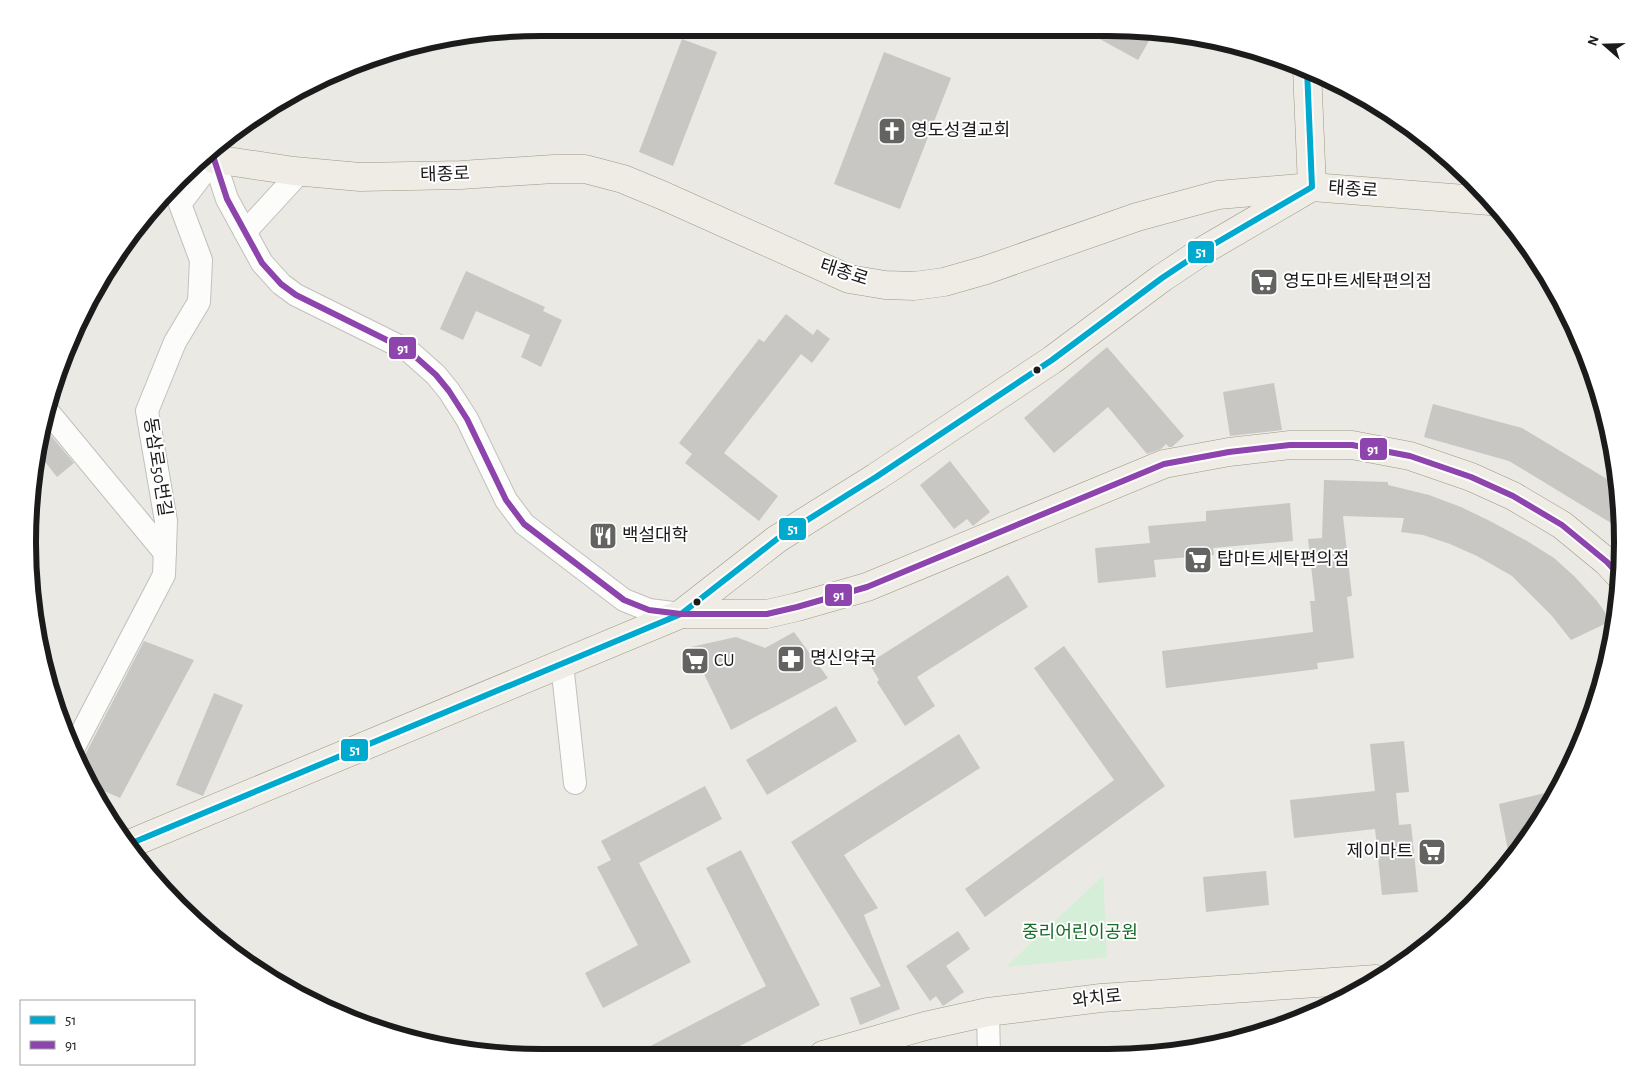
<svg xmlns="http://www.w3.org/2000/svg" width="1650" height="1085" font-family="'Alegreya Sans','Noto Sans KR',sans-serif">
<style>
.park{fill:#d5eed7}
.building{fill:#c8c7c4}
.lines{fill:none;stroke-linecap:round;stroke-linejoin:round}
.minor-casing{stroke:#c1c0be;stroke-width:24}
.major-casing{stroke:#9d9884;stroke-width:29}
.minor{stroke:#fcfcfb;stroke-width:22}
.major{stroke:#eeece4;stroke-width:28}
.bus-1-casing{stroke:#fff;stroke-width:10}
.bus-2-casing{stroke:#fff;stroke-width:10}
.bus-1{stroke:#00a9ce;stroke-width:6}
.bus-2{stroke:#8e44ad;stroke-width:6}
.bus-dot{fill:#1b1b1b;stroke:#fff;stroke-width:2}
.labels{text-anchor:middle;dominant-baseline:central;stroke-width:4;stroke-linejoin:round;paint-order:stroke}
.poi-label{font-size:18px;fill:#1b1b1b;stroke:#fff;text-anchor:start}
.street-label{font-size:18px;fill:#1b1b1b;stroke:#fff}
.park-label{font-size:18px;fill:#176c2a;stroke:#fff}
.rim{fill:none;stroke:#1b1b1b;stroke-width:6}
.line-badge{stroke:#fff;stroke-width:2}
.badge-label{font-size:14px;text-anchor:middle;font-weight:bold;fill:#fff}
</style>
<rect width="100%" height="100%" fill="#eae9e4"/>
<!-- park -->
<polygon class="park" points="1103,876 1107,957 1006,967"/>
<!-- building -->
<g class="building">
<polygon points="1087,32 1154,32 1138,60"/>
<polygon points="682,39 717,52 673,166 639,152"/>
<polygon points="884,52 951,78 900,209 834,184"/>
<polygon points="466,271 545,307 543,311 562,320 541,367 521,357 530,335 476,311 463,340 440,329"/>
<polygon points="786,314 813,335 817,329 830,339 812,363 801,354 724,453 778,496 759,521 685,463 692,454 679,443 759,339 764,342"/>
<polygon points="1107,347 1184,436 1172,447 1169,447 1166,444 1161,449 1147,454 1108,407 1054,453 1024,418"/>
<polygon points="1274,383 1282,430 1230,436 1223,392"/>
<polygon points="1433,404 1522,428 1617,485 1621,509 1621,529 1509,461 1424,437"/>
<polygon points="42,425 74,463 57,477 38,453"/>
<polygon points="950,461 990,512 973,526 967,519 954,529 920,485"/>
<polygon points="1324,480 1388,482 1388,485 1429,495 1461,507 1490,521 1527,541 1554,558 1574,576 1597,601 1611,621 1571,640 1552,616 1512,576 1477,556 1450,544 1423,535 1401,532 1404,518 1343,516 1352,596 1347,597 1354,658 1317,663 1318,669 1166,688 1162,651 1313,632 1310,601 1315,601 1308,539 1322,538"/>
<polygon points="1290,503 1293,541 1213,548 1214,555 1154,560 1156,577 1098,583 1095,548 1150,543 1148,526 1206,521 1206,511"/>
<polygon points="1008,575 1028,607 917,677 935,706 905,726 877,682 879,680 869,663"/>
<polygon points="794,632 828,678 731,730 691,647 736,637 765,648"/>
<polygon points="144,641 194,660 120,798 88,784 78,762 84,757"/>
<polygon points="1064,646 1165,786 985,917 965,889 1114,780 1034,668"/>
<polygon points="214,693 243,705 203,796 176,785"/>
<polygon points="836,706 857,741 767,795 746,760"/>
<polygon points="959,734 980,768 844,855 878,908 864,915 900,1009 860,1025 850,998 881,986 791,842"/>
<polygon points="1404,741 1409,792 1396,793 1399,825 1411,824 1418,892 1382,895 1375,829 1294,838 1290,800 1375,791 1370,744"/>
<polygon points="705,786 722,819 639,863 691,962 603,1008 585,973 638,945 597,867 611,860 601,841"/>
<polygon points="1558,790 1553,800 1510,861 1499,804"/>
<polygon points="741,850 820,1005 724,1054 635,1054 766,986 706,868"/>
<polygon points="1266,871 1269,905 1206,912 1203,877"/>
<polygon points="958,931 970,949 946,966 964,992 943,1006 936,996 930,1001 906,966"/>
</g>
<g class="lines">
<defs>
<g id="minor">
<polyline points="214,159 227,199 262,263 281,284 296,295 409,351 436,375 449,391 467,419 506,500 524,524 624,600 649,610 681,614"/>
<polyline points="245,232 301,171"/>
<polyline points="45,408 165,553"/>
<polyline points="562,664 575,783"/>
<polyline points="72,751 164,575 166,521 147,411 175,342 199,302 201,260 180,204 214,159"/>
<polyline points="988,1012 989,1056"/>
</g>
<g id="major">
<polyline points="207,152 214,159 294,171 360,177 461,175 554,169 585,169 623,179 664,196 849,279 885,285 914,286 944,282 986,270 1137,217 1218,195 1312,187 1490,201"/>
<polyline points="681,614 767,614 797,607 867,587 1164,464 1229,452 1290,445 1352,445 1410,456 1471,477 1513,496 1562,525 1607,562 1619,575"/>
<polyline points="127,845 681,614 777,539 876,477 1052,360 1162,278 1204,250 1312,187 1307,69"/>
<polyline points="823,1055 925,1026 988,1012 1101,998 1376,979"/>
</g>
</defs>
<!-- minor casing -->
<use href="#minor" class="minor-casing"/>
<!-- major casing -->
<use href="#major" class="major-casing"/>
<!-- minor -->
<use href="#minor" class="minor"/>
<!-- major -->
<use href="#major" class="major"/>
<defs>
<polyline id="bus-1" points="127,845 681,614 777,539 876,477 1052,360 1162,278 1204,250 1312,187 1307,69"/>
<polyline id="bus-2" points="214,159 227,199 262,263 281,284 296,295 409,351 436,375 449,391 467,419 506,500 524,524 624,600 649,610 681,614 767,614 797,607 867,587 1164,464 1229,452 1290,445 1352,445 1410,456 1471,477 1513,496 1562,525 1607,562 1619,575"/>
</defs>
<!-- bus-1 casing -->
<use href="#bus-1" class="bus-1-casing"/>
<!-- bus-2 casing -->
<use href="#bus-2" class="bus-2-casing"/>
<!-- bus-1 -->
<use href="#bus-1" class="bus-1"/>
<!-- bus-2 -->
<use href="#bus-2" class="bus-2"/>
</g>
<!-- icons -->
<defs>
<symbol id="church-square" viewBox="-11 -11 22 22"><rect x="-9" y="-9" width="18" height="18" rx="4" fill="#636361" stroke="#fff"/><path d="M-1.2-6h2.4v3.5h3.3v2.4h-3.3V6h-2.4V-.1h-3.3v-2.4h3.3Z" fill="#fff"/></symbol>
<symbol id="supermarket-square" viewBox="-11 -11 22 22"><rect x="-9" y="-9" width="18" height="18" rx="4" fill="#636361" stroke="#fff"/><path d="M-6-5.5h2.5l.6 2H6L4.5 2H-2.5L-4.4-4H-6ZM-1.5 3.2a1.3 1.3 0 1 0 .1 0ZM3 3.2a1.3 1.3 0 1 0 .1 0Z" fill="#fff"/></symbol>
<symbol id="restaurant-square" viewBox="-11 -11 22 22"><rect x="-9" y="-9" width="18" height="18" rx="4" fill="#636361" stroke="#fff"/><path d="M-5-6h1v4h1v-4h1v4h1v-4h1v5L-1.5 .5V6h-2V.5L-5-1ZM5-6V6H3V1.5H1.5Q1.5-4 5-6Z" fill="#fff"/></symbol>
<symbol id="pharmacy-square" viewBox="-11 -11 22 22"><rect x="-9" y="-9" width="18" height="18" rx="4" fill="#636361" stroke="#fff"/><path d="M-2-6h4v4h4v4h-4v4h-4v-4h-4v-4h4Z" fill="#fff"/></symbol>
</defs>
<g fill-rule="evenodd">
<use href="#church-square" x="876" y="115" width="32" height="32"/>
<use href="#supermarket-square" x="1248" y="266" width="32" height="32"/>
<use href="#restaurant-square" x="587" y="520" width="32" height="32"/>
<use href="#supermarket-square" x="1182" y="544" width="32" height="32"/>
<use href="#pharmacy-square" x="775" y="643" width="32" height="32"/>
<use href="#supermarket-square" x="679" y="645" width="32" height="32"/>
<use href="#supermarket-square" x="1416" y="836" width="32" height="32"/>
</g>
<!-- markers -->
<g class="bus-dot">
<circle cx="1037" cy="370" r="4.5"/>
<circle cx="697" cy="602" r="4.5"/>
</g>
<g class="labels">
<!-- poi labels -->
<g class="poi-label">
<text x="911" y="131">영도성결교회</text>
<text x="1283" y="282">영도마트세탁편의점</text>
<text x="622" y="536">백설대학</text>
<text x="1217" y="560">탑마트세탁편의점</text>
<text x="810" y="659">명신약국</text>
<text x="714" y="661">CU</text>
<text x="1413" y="852" text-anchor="end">제이마트</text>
</g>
<!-- street labels -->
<g class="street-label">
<text transform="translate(445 175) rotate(-2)">태종로</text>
<text transform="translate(1353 190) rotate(4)">태종로</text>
<text transform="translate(844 273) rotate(18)">태종로</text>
<text transform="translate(157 467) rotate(81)">동삼로50번길</text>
<text transform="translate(1097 999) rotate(-6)">와치로</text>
</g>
<!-- park labels -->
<g class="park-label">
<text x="1080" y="933">중리어린이공원</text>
</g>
</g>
<!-- crop -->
<path d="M0 0H1650V1085H0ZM542 36H1108A506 506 0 0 1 1614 542V543A506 506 0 0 1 1108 1049H542A506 506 0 0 1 36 543V542A506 506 0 0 1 542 36Z" fill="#fff" fill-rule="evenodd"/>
<path class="rim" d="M542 36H1108A506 506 0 0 1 1614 542V543A506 506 0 0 1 1108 1049H542A506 506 0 0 1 36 543V542A506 506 0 0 1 542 36Z"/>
<g class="line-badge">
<rect x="1187" y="240" width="28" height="24" rx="5" fill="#00a9ce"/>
<rect x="388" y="336" width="29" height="24" rx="5" fill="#8e44ad"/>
<rect x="1359" y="437" width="29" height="24" rx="5" fill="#8e44ad"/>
<rect x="778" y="517" width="29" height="24" rx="5" fill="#00a9ce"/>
<rect x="824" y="583" width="29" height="24" rx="5" fill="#8e44ad"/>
<rect x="340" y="738" width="29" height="24" rx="5" fill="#00a9ce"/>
</g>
<g class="badge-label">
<text x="1201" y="257">51</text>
<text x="403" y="353">91</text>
<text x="1373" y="454">91</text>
<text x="793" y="534">51</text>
<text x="839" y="600">91</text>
<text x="355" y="755">51</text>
</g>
<!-- legend -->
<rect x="20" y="1000" width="175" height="65" fill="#ffffff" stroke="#a4a4a4"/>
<rect x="30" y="1016" width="25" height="8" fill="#00a9ce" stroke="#a4a4a4"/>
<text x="65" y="1025" font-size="15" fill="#1b1b1b">51</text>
<rect x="30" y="1041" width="25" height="8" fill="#8e44ad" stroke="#a4a4a4"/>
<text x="65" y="1050" font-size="15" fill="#1b1b1b">91</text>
<!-- north arrow -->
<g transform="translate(1605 45) rotate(290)" stroke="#ffffff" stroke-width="4" paint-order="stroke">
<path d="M0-4L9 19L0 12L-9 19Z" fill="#1b1b1b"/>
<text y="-8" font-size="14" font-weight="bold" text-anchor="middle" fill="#1b1b1b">N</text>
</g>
</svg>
